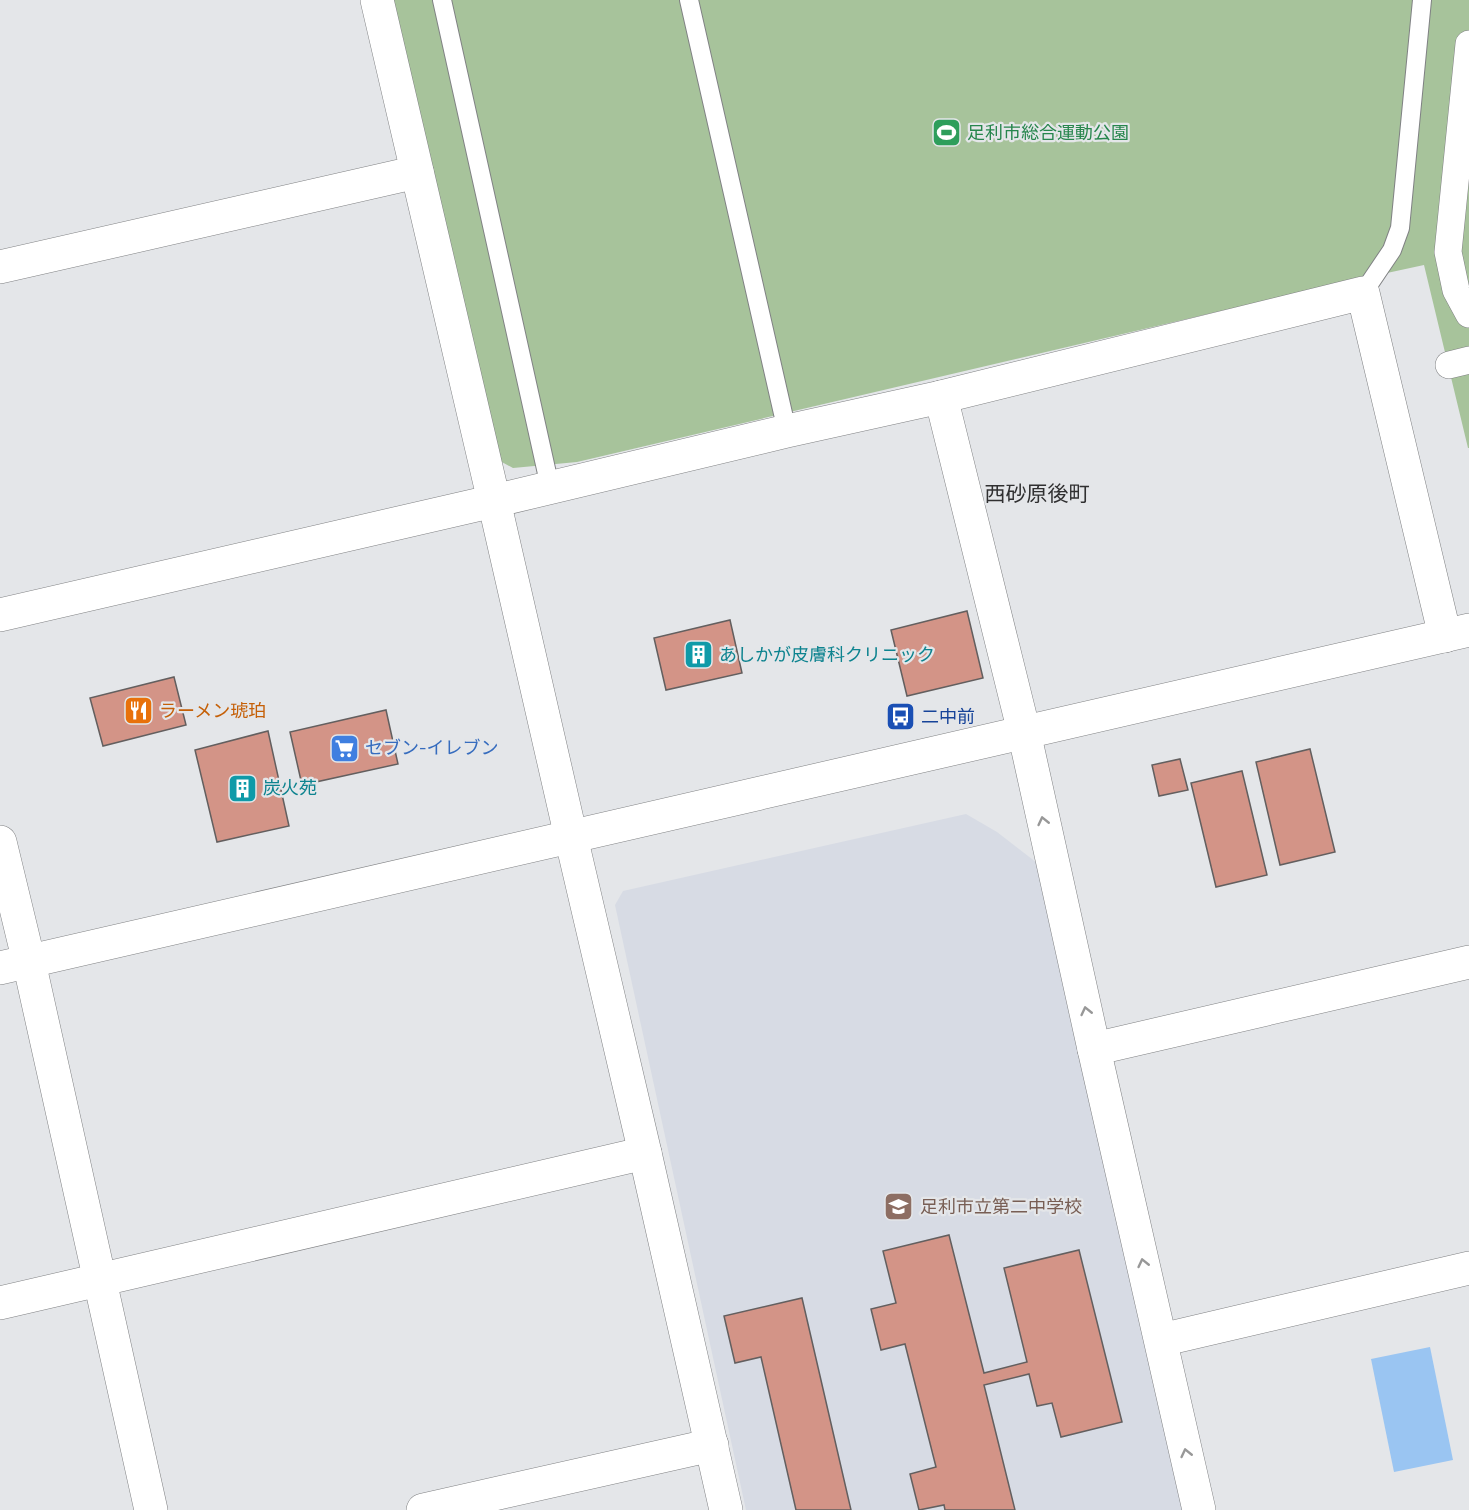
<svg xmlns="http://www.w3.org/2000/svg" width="1469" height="1510" font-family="Figtree,'Noto Sans JP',sans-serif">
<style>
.built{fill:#d7dbe4}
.green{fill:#a7c39b}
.water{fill:#9ac5f2}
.building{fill:#d39487;stroke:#635f5f;stroke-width:1.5}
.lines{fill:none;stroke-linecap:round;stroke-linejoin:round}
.service-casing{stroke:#808284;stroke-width:20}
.pedestrian-casing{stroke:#808284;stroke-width:28}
.minor-casing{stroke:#808284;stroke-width:34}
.tertiary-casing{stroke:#808284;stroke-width:34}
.service{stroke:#fff;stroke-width:18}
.pedestrian{stroke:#fff;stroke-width:27}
.minor{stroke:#fff;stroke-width:33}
.tertiary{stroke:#fff;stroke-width:33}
.oneway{stroke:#989898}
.labels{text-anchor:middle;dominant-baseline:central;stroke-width:4.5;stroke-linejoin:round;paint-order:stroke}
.leisure-label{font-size:18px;fill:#27864d;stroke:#e4e6e9;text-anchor:start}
.culture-label{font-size:18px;fill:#0d838f;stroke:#e4e6e9;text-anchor:start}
.food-label{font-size:18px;fill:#c56008;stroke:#e4e6e9;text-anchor:start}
.transit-label{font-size:18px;fill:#164399;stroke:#e4e6e9;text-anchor:start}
.shop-label{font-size:18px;fill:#366cbe;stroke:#e4e6e9;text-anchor:start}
.education-label{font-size:18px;fill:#785e54;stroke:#e4e6e9;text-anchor:start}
.quarter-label{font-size:21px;fill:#303031;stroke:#e4e6e9}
</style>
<rect width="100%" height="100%" fill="#e4e6e9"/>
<!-- built -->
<polygon class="built" points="966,814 997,832 1041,866 1184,1510 746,1510 615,905 623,891"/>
<!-- green -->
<polygon class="green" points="393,0 1469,0 1469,448 1468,448 1424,265 1336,284 577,462 513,468 500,461"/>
<!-- water -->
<polygon class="water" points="1430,1347 1453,1460 1394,1472 1371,1359"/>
<!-- building -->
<g class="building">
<polygon points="967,611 983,678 907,696 891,630"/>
<polygon points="730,620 742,673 666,690 654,638"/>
<polygon points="174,677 186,725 103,746 90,698"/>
<polygon points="386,710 398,764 302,785 290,732"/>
<polygon points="268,731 289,826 217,842 195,750"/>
<polygon points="1310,749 1335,852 1280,865 1256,762"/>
<polygon points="1180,759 1188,790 1159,796 1152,765"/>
<polygon points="1242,771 1267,875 1216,887 1191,783"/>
<polygon points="949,1235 984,1373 1027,1362 1004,1268 1079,1250 1122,1422 1061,1437 1052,1403 1037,1406 1029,1374 984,1385 1015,1510 945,1510 944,1505 919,1510 910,1474 936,1467 905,1344 881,1350 871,1309 896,1303 883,1251"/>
<polygon points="802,1298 851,1510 796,1510 761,1357 735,1363 724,1316"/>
</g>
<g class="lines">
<defs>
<g id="service">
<polyline points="442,0 550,487"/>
<polyline points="689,0 787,431"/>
<polyline points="1363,293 1392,250 1400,228 1422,0"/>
</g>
<g id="pedestrian">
<polyline points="1469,44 1448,252 1456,290 1469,314"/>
<polyline points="1449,365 1469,360"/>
</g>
<g id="minor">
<polyline points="377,0 494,501 571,837 645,1153 726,1510"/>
<polyline points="0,267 417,172"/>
<polyline points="941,397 1024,732 1094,1049 1199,1510"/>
<polyline points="0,615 494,501 787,431 941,397 1363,293 1445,636"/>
<polyline points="0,842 29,962 151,1510"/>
<polyline points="1094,1049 1469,962"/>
<polyline points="0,1303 645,1153"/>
<polyline points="1161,1340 1469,1268"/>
<polyline points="423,1510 712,1445"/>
</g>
<polyline id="tertiary" points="0,968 1469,630"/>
</defs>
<!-- service casing -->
<use href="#service" class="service-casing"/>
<!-- pedestrian casing -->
<use href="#pedestrian" class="pedestrian-casing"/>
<!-- minor casing -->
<use href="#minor" class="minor-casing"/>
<!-- tertiary casing -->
<use href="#tertiary" class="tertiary-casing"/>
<!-- service -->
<use href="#service" class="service"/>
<!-- pedestrian -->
<use href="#pedestrian" class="pedestrian"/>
<!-- minor -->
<use href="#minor" class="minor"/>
<!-- tertiary -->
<use href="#tertiary" class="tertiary"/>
</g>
<!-- one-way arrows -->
<defs><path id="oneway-chevron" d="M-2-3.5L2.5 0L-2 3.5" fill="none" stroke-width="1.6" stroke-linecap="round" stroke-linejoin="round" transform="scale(1.5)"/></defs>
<g class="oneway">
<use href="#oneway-chevron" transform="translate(1043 821) rotate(-103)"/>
<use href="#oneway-chevron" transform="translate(1086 1011) rotate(-103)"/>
<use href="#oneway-chevron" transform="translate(1143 1263) rotate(-103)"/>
<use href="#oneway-chevron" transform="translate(1186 1453) rotate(-103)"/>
</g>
<!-- icons -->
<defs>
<symbol id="stadium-square" viewBox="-11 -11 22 22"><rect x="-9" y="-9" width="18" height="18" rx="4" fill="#2e9e5b" stroke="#e4e6e9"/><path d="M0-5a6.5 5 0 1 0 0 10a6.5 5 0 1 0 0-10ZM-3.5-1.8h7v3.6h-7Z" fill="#fff"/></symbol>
<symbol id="building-square" viewBox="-11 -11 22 22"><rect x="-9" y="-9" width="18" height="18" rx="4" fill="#0f9aa8" stroke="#e4e6e9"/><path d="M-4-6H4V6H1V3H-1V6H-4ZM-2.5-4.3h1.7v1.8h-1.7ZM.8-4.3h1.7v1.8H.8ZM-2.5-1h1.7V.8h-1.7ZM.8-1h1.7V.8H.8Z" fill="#fff"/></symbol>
<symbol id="restaurant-square" viewBox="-11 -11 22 22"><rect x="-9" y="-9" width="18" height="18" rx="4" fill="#e8710a" stroke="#e4e6e9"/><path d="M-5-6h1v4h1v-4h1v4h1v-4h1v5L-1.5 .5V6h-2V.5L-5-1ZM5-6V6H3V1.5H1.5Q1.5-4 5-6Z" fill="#fff"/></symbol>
<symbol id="bus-square" viewBox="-11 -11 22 22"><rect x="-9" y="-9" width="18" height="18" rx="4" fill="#1a4fb4" stroke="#e4e6e9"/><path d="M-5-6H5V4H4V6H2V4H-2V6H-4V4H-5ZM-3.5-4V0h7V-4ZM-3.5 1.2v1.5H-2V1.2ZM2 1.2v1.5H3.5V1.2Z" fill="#fff"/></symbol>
<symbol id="supermarket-square" viewBox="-11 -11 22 22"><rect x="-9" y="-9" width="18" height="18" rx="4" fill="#3f7fe0" stroke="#e4e6e9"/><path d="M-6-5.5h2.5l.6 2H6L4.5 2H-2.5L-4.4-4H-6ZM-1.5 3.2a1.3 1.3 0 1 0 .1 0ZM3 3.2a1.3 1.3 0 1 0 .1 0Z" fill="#fff"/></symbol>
<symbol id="school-square" viewBox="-11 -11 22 22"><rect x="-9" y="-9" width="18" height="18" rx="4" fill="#8d6e63" stroke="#e4e6e9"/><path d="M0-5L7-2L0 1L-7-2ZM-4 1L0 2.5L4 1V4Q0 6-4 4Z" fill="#fff"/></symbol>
</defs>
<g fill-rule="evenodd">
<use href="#stadium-square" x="930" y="116" width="33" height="33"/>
<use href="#building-square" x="682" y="638" width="33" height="33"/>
<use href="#restaurant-square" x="122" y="694" width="33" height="33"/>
<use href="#bus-square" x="884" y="700" width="33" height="33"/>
<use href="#supermarket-square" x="328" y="732" width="33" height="33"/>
<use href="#building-square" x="226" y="772" width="33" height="33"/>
<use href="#school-square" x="882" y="1190" width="33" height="33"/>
</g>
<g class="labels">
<!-- leisure labels -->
<g class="leisure-label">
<text x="967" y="133">足利市総合運動公園</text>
</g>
<!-- culture labels -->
<g class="culture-label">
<text x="719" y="655">あしかが皮膚科クリニック</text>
<text x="263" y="788">炭火苑</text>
</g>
<!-- food labels -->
<g class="food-label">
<text x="159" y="711">ラーメン琥珀</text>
</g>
<!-- transit labels -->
<g class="transit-label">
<text x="921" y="717">二中前</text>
</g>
<!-- shop labels -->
<g class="shop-label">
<text x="365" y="748">セブン-イレブン</text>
</g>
<!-- education labels -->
<g class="education-label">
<text x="920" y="1207">足利市立第二中学校</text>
</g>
<!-- quarter labels -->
<g class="quarter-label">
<text x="1037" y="493">西砂原後町</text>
</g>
</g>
</svg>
